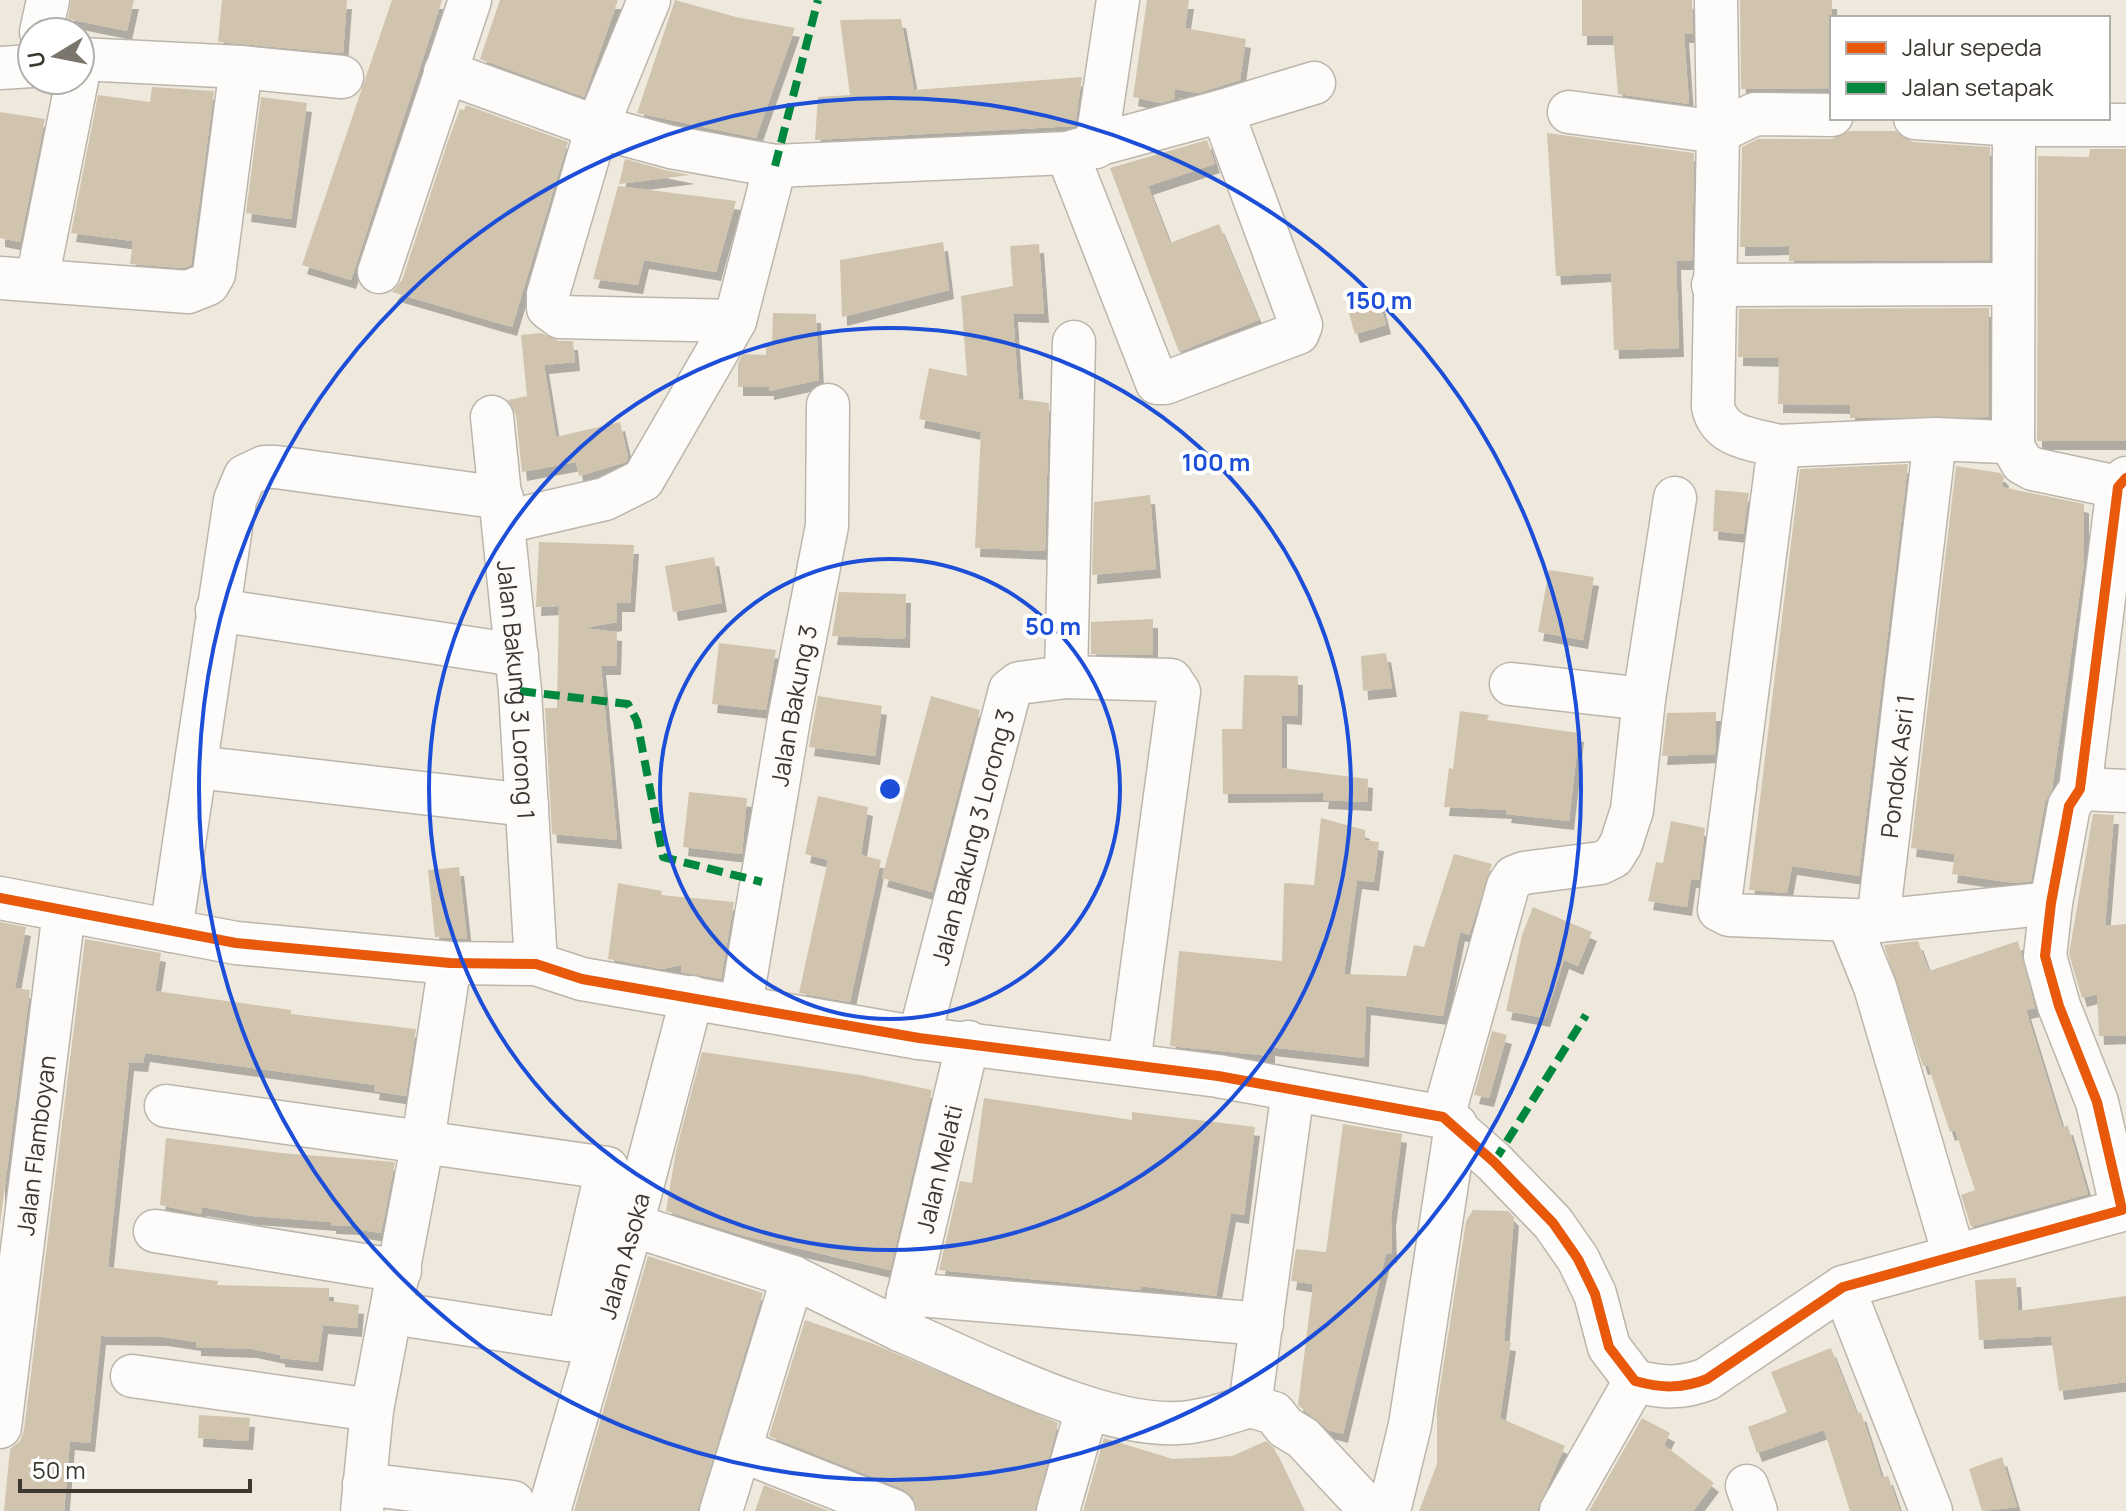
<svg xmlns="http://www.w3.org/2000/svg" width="2126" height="1511" font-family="Manrope,sans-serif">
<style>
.building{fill:#d0c4ae;filter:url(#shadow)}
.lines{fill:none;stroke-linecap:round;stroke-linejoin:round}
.minor-casing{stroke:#bbb6ad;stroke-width:45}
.minor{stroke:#fdfcfa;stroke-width:42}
.quiet{stroke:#00873e;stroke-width:8;stroke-dasharray:16 8;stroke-linecap:butt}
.cycleway-casing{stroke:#fff;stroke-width:15}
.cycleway{stroke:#e8590c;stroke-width:10}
.ring{fill:none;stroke:#1d4ed8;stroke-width:4}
.labels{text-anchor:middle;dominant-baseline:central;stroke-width:8;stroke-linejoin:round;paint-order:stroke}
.street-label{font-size:24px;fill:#3c3830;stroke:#fff}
.centre{fill:#1d4ed8;stroke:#fff;stroke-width:4}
.ring-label{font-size:24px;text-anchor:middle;font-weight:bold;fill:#1d4ed8;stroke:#fff;stroke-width:8;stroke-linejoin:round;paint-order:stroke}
</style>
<defs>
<filter id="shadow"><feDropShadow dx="5" dy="9" stdDeviation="0" flood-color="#0004"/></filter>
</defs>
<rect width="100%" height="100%" fill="#efe9dd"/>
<!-- building -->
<g class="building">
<polygon points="71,0 134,0 127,31 68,19"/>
<polygon points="222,0 347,0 343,53 218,42"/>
<polygon points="392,0 442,0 351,280 302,265"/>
<polygon points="500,0 618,0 584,97 480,59"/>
<polygon points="675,0 736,17 795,28 756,138 637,113"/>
<polygon points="1147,0 1189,0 1185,28 1246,39 1240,80 1198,93 1175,89 1174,99 1161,103 1133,97"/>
<polygon points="1582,0 1692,0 1693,34 1684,34 1689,104 1618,94 1613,36 1582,36"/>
<polygon points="1740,0 1832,0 1832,88 1741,89"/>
<polygon points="901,19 914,90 1082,77 1075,126 815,140 818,97 850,95 840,20"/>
<polygon points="152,87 214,91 191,265 184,268 130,264 133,241 71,233 98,95 150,102"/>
<polygon points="261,97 307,103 291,219 246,213"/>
<polygon points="466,105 568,142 512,327 392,292 402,280 448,141 460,109 464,110"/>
<polygon points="0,112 45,119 20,242 0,238"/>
<polygon points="1849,131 1896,131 1913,142 1990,147 1990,260 1789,261 1789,246 1740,247 1742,147 1758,139 1832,139"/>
<polygon points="1547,133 1694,153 1692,261 1676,261 1679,348 1614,350 1611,273 1556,276"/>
<polygon points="1207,140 1215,164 1148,186 1170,243 1219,224 1259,320 1179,352 1110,168"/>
<polygon points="2090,149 2126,149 2126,441 2037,441 2038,156 2089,157"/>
<polygon points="625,159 665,170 690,175 619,184"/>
<polygon points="618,186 736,201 716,272 644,260 638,285 593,279"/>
<polygon points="943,242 949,290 842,317 840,260"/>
<polygon points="1039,244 1044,314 1013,313 1019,399 1049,403 1045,551 975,548 981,432 919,419 929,368 967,376 961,296 1013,286 1010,246"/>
<polygon points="1378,295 1386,325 1355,334 1346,304"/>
<polygon points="1989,308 1989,417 1850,418 1850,405 1778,404 1779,358 1738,357 1739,309"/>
<polygon points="773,313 816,314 819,380 769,391 769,387 738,387 738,363 743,354 766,355 766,346 772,346"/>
<polygon points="541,333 559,341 573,341 575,362 544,365 556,437 620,422 628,457 626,462 579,476 576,462 522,472 516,415 508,400 527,396 521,335"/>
<polygon points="1908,464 1859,876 1792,866 1787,893 1749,890 1800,469"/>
<polygon points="1956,466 2000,473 2004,477 2002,487 2084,504 2084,563 2052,789 2045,802 2031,881 2014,883 1952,874 1955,854 1911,848"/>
<polygon points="1715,490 1749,493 1743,534 1713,531"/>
<polygon points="1150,495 1156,569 1092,575 1094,502"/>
<polygon points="539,542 634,545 630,603 617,603 617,622 583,628 617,632 616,666 601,666 617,840 552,834 545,708 557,708 559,606 536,607"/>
<polygon points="714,557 722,603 673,612 665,566"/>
<polygon points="1549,570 1594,577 1583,640 1538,632"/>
<polygon points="839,592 906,594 905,639 832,636"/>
<polygon points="1153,619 1153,655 1091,654 1091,622"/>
<polygon points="719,643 776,650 766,710 712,704"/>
<polygon points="1386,653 1392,688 1363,691 1361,656"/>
<polygon points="1244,675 1298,676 1297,716 1282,715 1282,768 1368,779 1367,802 1323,800 1324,793 1223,794 1222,729 1242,729"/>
<polygon points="818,696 882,706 875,756 809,747"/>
<polygon points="931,696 980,710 932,892 882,878"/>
<polygon points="1460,711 1489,715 1487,720 1579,733 1569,821 1506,814 1507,810 1444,807 1449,768 1453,769"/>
<polygon points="1716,712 1715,754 1662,756 1667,713"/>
<polygon points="689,792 747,798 742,854 683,847"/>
<polygon points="818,796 868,807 861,855 881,860 850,1002 799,993 828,860 805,854"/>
<polygon points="2093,814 2114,815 2105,926 2126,924 2126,1035 2099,1036 2097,994 2082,998 2069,954"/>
<polygon points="1321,818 1365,830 1365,840 1379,842 1374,882 1357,880 1344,974 1406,976 1414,945 1424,947 1454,854 1492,864 1469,935 1460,932 1443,1016 1366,1006 1364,1058 1270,1047 1270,1056 1170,1046 1179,951 1282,961 1284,883 1314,885"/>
<polygon points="1671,821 1705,828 1699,880 1691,879 1687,907 1648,901 1656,862 1663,863"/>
<polygon points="459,867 467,939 435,937 428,870"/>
<polygon points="618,883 662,891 661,895 734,902 721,979 681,972 681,965 662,969 608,959"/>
<polygon points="1533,907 1592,932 1578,966 1564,960 1545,1018 1506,1011 1522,935"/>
<polygon points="0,922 26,927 15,988 30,990 0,1225"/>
<polygon points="85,939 161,953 155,991 291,1010 291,1014 416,1029 406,1096 374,1091 375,1085 145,1053 143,1063 129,1062 108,1267 218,1281 217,1285 329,1288 329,1301 359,1305 357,1328 323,1325 318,1362 280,1358 280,1355 252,1349 196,1347 196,1342 163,1337 101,1336 90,1443 70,1441 64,1511 4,1511 10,1449 20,1441 24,1430"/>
<polygon points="1918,941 1929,971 2018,941 2035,1008 2026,1010 2062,1127 2068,1126 2088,1194 1971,1227 1961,1195 1975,1190 1955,1130 1950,1132 1928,1065 1923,1066 1884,945"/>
<polygon points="1492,1031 1507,1035 1489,1098 1474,1095"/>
<polygon points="702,1052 860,1075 932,1090 890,1270 745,1236 666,1211 676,1151"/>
<polygon points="984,1098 1132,1120 1132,1112 1255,1127 1244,1215 1231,1213 1216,1296 1141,1286 1140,1290 939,1270 960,1181 972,1183"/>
<polygon points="1343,1124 1402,1134 1391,1218 1392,1254 1386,1254 1343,1434 1328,1430 1298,1405 1313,1284 1291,1281 1296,1249 1326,1252"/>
<polygon points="166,1138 281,1153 395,1162 381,1233 356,1229 356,1226 331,1225 331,1222 253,1216 202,1207 201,1214 160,1205"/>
<polygon points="1473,1210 1508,1211 1514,1217 1504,1341 1511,1342 1500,1418 1565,1446 1537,1511 1419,1511 1437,1464 1437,1406 1466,1221"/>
<polygon points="648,1256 763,1293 697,1511 574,1511"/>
<polygon points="2016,1278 2018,1311 2126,1296 2126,1382 2059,1391 2051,1336 1979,1340 1975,1280"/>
<polygon points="805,1320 874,1344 1058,1423 1035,1511 917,1511 913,1497 903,1489 769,1436"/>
<polygon points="1831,1348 1857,1414 1861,1412 1882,1478 1888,1476 1900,1511 1850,1511 1824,1430 1757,1453 1748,1427 1787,1412 1771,1372"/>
<polygon points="199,1415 250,1418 248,1441 198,1438"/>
<polygon points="1642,1418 1670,1433 1664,1445 1714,1483 1693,1511 1589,1511"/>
<polygon points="1104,1438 1173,1459 1232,1456 1266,1441 1274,1448 1304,1511 1083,1511"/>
<polygon points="2002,1457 2017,1507 1982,1511 1969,1469"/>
<polygon points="764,1485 829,1511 755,1511"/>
</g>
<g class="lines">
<defs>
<g id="minor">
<polyline points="649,0 597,127 548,294 548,308 560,317 735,321"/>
<path d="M1716 0 1718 132 1713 407C1720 438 1752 439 1779 446L1719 910 1729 915 1878 921 2051 903"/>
<polyline points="41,32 48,0"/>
<polyline points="241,67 342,77"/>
<polyline points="0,68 32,66"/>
<polyline points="445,72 597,127 671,147 775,166 1067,153 1222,111 1301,325 1298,333 1165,383 1157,383 1067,153"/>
<polyline points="1222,111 1314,83"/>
<polyline points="1569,112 1718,132 1755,114 1832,115"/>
<polyline points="1915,118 2014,125 2126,125"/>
<polyline points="1096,147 1118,0"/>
<polyline points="379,272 470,0"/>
<polyline points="0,278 188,292 208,284 214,274 241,67 80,59"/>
<polyline points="37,280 77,80"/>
<polyline points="1713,285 2012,284"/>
<path id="s1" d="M492 417 520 691 536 964"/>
<polyline points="1779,446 1935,439 2004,442 2013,447 2014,125"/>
<polyline points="2013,447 2022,463 2033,469 2118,487"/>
<polyline points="505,522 605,499 643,480 735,321 775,166"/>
<polyline points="217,610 517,655"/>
<polyline points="1066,677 1171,680 1179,692 1129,1063"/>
<polyline points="1511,684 1644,699"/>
<polyline points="196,767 527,805"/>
<polyline points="2080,789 2126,791"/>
<path d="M0 898 236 943 450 963 536 964 582 979 919 1038 1218 1076 1443 1117 1494 1162 1553 1223 1578 1259 1595 1294 1609 1347 1635 1381C1661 1388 1682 1389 1707 1379L1843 1287 2122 1210 2097 1102 2059 1006 2045 956 2051 903 2069 806 2080 789 2118 487 2126 478"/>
<polyline points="1848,920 1875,987 1954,1255"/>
<path id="s2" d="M1878 921 1935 439"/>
<polyline points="171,931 235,500 245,476 264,467 276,467 502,498"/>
<path id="s3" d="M741 1005 789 719 827 526 828 405"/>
<path id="s4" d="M919 1038 1010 690 1019 683 1066 677 1074 342"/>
<polyline points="1293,1090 1250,1406 1274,1413 1285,1427 1303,1438 1371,1511"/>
<polyline points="166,1106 607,1168 568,1340 392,1313"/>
<polyline points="1443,1117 1508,886 1514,877 1524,873 1601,863 1613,857 1621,844 1632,810 1644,699 1675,498"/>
<polyline points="632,1225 793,1277"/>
<polyline points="155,1231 400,1271"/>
<polyline points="1843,1287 1931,1511"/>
<polyline points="908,1294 1262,1324"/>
<path d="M900 1330C977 1362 1097 1427 1178 1423 1203 1422 1227 1413 1250 1406"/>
<polyline points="132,1376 372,1410"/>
<path id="s5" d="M0 1427 64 911"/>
<polyline points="740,1450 894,1511"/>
<polyline points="364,1484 513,1502"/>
<polyline points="1747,1486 1756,1511"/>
<polyline points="362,1511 372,1410 423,1141 450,963"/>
<path id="s6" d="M549 1511 632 1225 692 997"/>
<path id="s7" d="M721 1511 793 1277 900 1330 968 1042"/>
<polyline points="1058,1511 1087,1409"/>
<polyline points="1389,1511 1410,1425 1456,1125"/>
<polyline points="1561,1511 1635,1381"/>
</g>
</defs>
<!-- minor casing -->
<use href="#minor" class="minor-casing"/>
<!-- minor -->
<use href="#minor" class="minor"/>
<!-- quiet -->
<g class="quiet">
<polyline points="775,166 818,0"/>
<polyline points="520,691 628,704 637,721 663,857 762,882"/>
<polyline points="1494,1162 1586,1015"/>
</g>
<defs>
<path id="cycleway" d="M0 898 236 943 450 963 536 964 582 979 919 1038 1218 1076 1443 1117 1494 1162 1553 1223 1578 1259 1595 1294 1609 1347 1635 1381C1661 1388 1682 1389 1707 1379L1843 1287 2122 1210 2097 1102 2059 1006 2045 956 2051 903 2069 806 2080 789 2118 487 2126 478"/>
</defs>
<!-- cycleway casing -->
<use href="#cycleway" class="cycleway-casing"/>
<!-- cycleway -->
<use href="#cycleway" class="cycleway"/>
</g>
<!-- distance rings -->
<g class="ring">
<circle cx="890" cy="789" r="230"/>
<circle cx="890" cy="789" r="461"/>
<circle cx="890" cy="789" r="691"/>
</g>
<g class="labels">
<!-- street labels -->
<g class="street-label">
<text stroke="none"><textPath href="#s1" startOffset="274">Jalan Bakung 3 Lorong 1</textPath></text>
<text stroke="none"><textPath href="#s3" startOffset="304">Jalan Bakung 3</textPath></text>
<text stroke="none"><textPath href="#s2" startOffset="156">Pondok Asri 1</textPath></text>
<text stroke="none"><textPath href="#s4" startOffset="208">Jalan Bakung 3 Lorong 3</textPath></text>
<text stroke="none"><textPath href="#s5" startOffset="284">Jalan Flamboyan</textPath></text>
<text stroke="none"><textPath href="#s7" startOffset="530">Jalan Melati</textPath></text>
<text stroke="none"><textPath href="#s6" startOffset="266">Jalan Asoka</textPath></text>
</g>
</g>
<circle cx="890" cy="789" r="12" class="centre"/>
<g class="ring-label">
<text x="1379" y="309">150 m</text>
<text x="1216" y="471">100 m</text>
<text x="1053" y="635">50 m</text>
</g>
<!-- legend -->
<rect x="1830" y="16" width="280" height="104" fill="#ffffff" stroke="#b1afac" stroke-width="2"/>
<rect x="1846" y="42" width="40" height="12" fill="#e8590c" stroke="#b1afac" stroke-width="2"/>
<text x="1902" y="56" font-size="24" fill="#3c3830">Jalur sepeda</text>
<rect x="1846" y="82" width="40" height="12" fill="#00873e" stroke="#b1afac" stroke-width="2"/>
<text x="1902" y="96" font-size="24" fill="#3c3830">Jalan setapak</text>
<!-- north arrow -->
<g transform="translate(56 56) rotate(260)"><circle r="38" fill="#ffffff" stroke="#b1afac" stroke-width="2"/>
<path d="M0-6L14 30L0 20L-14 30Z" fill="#7b766d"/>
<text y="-12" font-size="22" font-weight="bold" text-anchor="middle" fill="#3c3830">U</text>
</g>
<!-- scale -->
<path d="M20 1479v12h230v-12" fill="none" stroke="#3c3830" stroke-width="4"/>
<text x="32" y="1479" font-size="24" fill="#3c3830" stroke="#ffffff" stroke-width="6" paint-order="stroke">50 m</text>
</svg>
